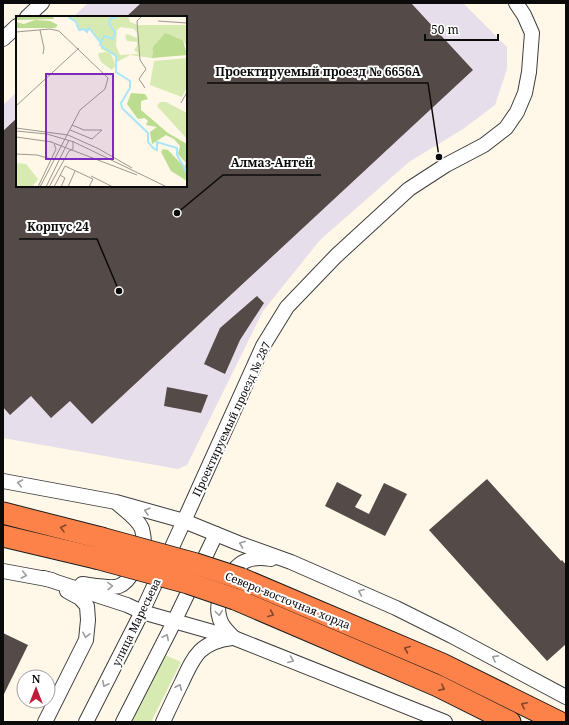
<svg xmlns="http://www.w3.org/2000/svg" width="569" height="725" font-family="'Noto Serif',serif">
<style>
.industrial{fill:#e7deeb}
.green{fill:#d7eab1}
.building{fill:#544a47}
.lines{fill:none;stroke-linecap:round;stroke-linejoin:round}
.minor-casing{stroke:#3e3e3e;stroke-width:16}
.highway-casing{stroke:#1c1c1c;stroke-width:23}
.minor{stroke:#fff;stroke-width:14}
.highway{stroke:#fc8249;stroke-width:21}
.highway-bridge-casing{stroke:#1c1c1c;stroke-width:23;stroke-linecap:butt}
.highway-bridge{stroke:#fc8249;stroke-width:21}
.oneway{stroke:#9d9d9d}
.oneway2{stroke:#84462a}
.labels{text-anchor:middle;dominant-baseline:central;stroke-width:4;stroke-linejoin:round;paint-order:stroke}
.street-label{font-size:11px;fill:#0b0b0b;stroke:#fff}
.inset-river{fill:none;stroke:#aae6f9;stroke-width:2}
.inset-road{fill:none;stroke:#9d9990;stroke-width:1}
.view{fill:#7b2cbf;fill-opacity:0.15;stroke:#7b2cbf;stroke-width:2}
.inset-edge{fill:none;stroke:#0b0b0b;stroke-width:2}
.leader{fill:none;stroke:#0b0b0b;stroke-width:1.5}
.callout-dot{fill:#0b0b0b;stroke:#fff;stroke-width:1.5}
.callout-label{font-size:12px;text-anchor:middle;font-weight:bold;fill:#0b0b0b;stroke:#fff;stroke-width:4;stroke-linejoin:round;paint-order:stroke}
</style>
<rect width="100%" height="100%" fill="#fff7e8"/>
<!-- industrial -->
<polygon class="industrial" points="88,3 463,3 507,47 507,69 495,105 463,129 409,162 320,240 263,311 187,465 178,469 3,438 3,105 17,92 17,186 186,186 186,17 73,17"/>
<!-- green -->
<polygon class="green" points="165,655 181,662 151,722 132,722"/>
<!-- building -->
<g class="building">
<polygon points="141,3 411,3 473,70 92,424 70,401 51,418 31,396 10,415 3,407 3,131 17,118 17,186 186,186 186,17 126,17"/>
<polygon points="257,296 264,303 240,340 225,374 204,364 220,328"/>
<polygon points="167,387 208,395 201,413 164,406"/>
<polygon points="487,479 561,561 562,560 566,565 566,644 547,661 429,530"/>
<polygon points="337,482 362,495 355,507 369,514 384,483 407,494 385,536 325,506"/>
<polygon points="3,633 28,645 3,696"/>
</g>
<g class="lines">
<defs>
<g id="minor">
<polyline points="27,17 42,3"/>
<polyline points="3,39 17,26"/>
<polyline points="3,481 116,502 184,521 238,543 291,562 396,608 452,636 566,697"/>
<polyline points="3,571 52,580"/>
<polyline points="44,578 127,605 142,612 234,638 445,722"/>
<path d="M82 584C91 585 112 589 119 586 131 582 142 556 144 544 144 540 143 533 142 529 138 519 126 511 118 504"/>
<path d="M234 638C230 634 225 629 222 624 219 619 217 609 219 603 221 594 232 570 239 565 247 558 260 557 271 559"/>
<polyline points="45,722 86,640 88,620 87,606 80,598 67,591"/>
<polyline points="86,722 142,612 184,521 263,346 287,307 336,256 409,189 446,165 484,145 506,128 517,112 525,93 529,72 532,33 524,15 516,3"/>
<polyline points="123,722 172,626 216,534"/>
<path d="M163 722C169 709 175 696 182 682 194 656 200 642 232 638"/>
</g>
<g id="highway">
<polyline points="3,513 101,538"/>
<polyline points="3,536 96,558"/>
<polyline points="242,579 442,664 559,722"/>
<polyline points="235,599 438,686 510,722"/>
</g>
</defs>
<!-- minor casing -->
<use href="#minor" class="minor-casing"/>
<!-- highway casing -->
<use href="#highway" class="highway-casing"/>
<!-- minor -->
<use href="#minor" class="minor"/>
<!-- highway -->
<use href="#highway" class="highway"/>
<defs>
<g id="highway-bridge">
<polyline points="101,538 196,564 242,579"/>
<polyline points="96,558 188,583 235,599"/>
</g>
</defs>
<!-- highway-bridge casing -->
<use href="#highway-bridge" class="highway-bridge-casing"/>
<!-- highway-bridge -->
<use href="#highway-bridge" class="highway-bridge"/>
</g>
<!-- one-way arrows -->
<defs><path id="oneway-chevron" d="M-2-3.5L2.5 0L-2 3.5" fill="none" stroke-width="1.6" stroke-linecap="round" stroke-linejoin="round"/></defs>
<g class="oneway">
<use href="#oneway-chevron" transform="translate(20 483) rotate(-169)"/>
<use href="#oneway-chevron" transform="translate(147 511) rotate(-164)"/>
<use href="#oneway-chevron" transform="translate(242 544) rotate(-159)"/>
<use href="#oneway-chevron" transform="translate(24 575) rotate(11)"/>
<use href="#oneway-chevron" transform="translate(110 586) rotate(-2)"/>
<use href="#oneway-chevron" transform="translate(361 592) rotate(-157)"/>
<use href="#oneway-chevron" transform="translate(219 613) rotate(82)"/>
<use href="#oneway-chevron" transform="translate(86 635) rotate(102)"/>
<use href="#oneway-chevron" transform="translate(166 637) rotate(-63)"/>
<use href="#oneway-chevron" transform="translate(495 658) rotate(-152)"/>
<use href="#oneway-chevron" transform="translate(291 660) rotate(22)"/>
<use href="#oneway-chevron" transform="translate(105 684) rotate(117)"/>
<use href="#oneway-chevron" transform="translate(179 687) rotate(-65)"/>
</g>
<g class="oneway2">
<use href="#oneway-chevron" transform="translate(63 528) rotate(-166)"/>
<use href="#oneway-chevron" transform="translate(271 614) rotate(23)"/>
<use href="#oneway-chevron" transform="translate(407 649) rotate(-157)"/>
<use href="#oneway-chevron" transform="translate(442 688) rotate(26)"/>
<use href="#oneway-chevron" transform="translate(524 705) rotate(-154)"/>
</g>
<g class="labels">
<!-- street labels -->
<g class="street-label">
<text transform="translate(231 419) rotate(-65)">Проектируемый проезд № 287</text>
<text transform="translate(288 600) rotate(22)">Северо-восточная хорда</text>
<text transform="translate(136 622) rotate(-64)">улица Маресьева</text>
</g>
</g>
<!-- overview -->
<g transform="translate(16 16)">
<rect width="171" height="171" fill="#fff7e8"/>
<path d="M54 0H112L114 6 122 9H171V31L167 24 161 21 146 20 136 36V42L114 39 101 46 100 40 85 33V27L73 12 71 16 68 13 63 14 60 6 53 3ZM105 11 118 13 121 17V22L111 18 109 20 111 25 121 26V30L118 34 123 38 104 39 100 30 101 14ZM90 36 95 38 98 45 99 50 96 54 85 46 82 39 83 37ZM171 42V71L166 81 134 69 138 45ZM144 86H150L171 97V123L141 90ZM0 147 10 148 22 163 16 171H0Z" fill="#d7eab1" fill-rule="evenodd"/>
<path d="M0 0H37L38 3 2 4ZM19 4 34 5 42 9 39 12H0V6L8 8ZM149 17 167 24 171 39 136 42 137 31ZM115 77 129 78 132 83 125 85V94L152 117 171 128V165L155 155 145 136 147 133 152 134 168 151 170 147 162 138 164 130 158 123 150 119 136 128 134 116 141 111 130 109 132 105 129 102 122 103 111 88Z" fill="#bcdc8f"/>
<path class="inset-river" d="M52 0 60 6 63 14 68 13 71 16 73 12 85 27M102 0 94 3 93 7 99 17 97 23 88 20 84 29 100 40V56L114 65V72L105 87 106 92 132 117V126L137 132 141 134V126L161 132V139L171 157"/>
<path class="inset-road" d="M126 0 121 5 124 44 130 53 123 63 129 72M142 5 171 7M24 14 28 32 27 38M0 16 34 13 43 15 92 62 89 73 64 94 24 171M165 87 171 76M0 90 63 32M0 112 52 119 83 133 116 152M54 114 76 123 86 114H68L56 109M0 115 31 118 58 126 151 171M0 121 36 126M35 126 121 159M0 138 21 139 35 143M44 159 49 162 45 171M75 160 97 171M22 171 40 133 38 128M30 171 53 124M33 171 53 135 57 133V125M38 171 49 150 77 163 73 171M52 171 59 155"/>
<path class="view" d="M30 58H97V143H30Z"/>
<rect width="171" height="171" class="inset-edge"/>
</g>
<!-- callouts -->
<path class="leader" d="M439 157L428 83H207M177 213L223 175H321M119 291L97 239H19"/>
<g class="callout-dot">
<circle cx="439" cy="157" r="4"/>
<circle cx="177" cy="213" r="4"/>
<circle cx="119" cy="291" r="4"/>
</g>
<g class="callout-label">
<text x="318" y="76">Проектируемый проезд № 6656А</text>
<text x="272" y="167">Алмаз-Антей</text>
<text x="58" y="231">Корпус 24</text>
</g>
<!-- border -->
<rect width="569" height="725" fill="none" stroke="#0b0b0b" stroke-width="8"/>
<!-- north arrow -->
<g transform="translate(36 689)"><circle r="19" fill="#ffffff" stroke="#9d9d9d"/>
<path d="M0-3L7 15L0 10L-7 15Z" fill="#c01d3b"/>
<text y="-6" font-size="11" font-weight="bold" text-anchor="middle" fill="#0b0b0b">N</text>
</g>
<!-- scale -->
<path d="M425 34v6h73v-6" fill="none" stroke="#0b0b0b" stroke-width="2"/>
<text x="431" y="34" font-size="12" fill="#0b0b0b" stroke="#ffffff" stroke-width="3" paint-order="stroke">50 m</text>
</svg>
